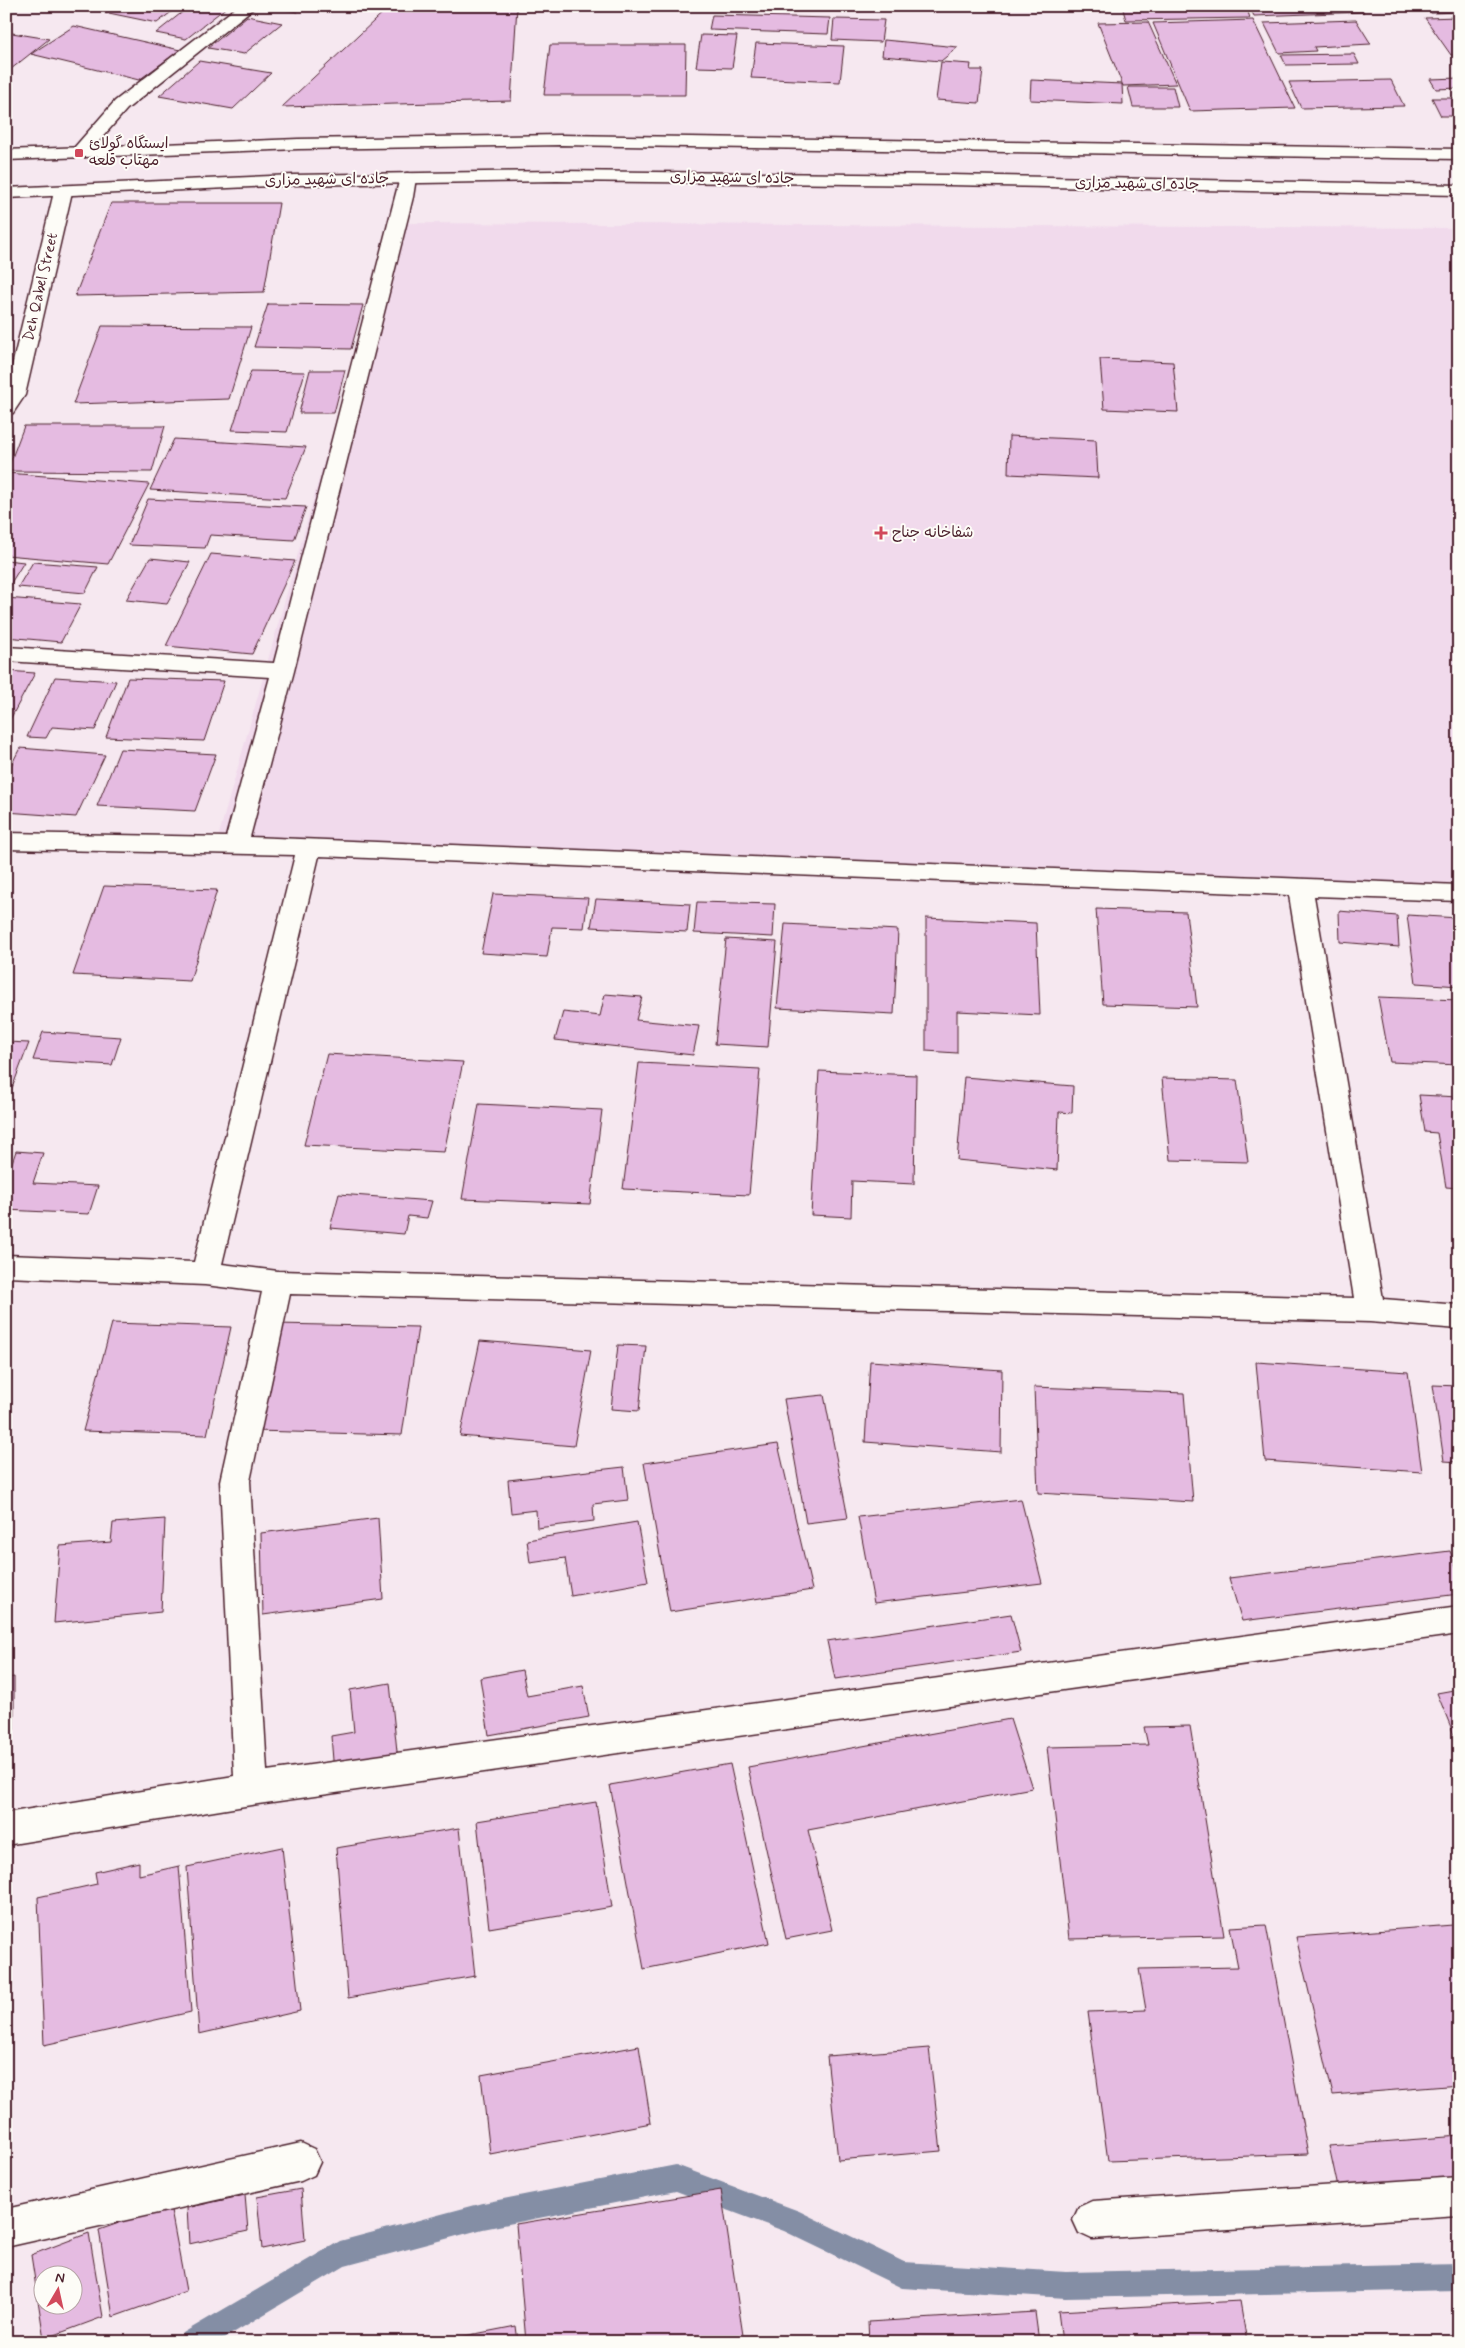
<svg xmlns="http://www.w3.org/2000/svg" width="1465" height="2348" font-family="Mynerve,'Playpen Sans Arabic',sans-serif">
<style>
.built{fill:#f1daec}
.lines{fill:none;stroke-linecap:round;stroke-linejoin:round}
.stream{fill:#848ea5;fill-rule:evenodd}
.building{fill:#e5bbe1;stroke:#4a1f2b;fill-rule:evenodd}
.street-casing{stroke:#4a1f2b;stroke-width:3}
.secondary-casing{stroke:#4a1f2b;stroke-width:3}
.street{fill:#fdfcf7;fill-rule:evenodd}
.secondary{fill:#fdfcf7;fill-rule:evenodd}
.poi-dot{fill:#d1495b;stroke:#fdfcf7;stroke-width:2}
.labels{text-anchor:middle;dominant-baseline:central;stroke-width:4;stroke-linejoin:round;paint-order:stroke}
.far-poi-label{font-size:15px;fill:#4a1f2b;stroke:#fdfcf7;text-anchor:start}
.far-street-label{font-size:15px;fill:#4a1f2b;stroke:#fdfcf7}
</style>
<rect width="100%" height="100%" fill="#f6e8f0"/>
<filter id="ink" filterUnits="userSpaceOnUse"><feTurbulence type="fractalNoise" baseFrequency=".02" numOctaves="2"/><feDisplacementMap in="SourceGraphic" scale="10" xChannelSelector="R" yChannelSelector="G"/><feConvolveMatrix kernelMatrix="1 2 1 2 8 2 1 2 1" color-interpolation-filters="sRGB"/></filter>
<g filter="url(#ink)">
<!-- built -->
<polygon class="built" points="391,223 1459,228 1459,885 218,838"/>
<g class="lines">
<!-- stream -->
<polygon class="stream" points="676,2165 799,2211 904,2262 1066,2272 1459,2264 1459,2290 1066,2298 902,2288 784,2231 676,2191 483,2229 345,2266 218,2342 179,2342 183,2333 340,2241 483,2203"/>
</g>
<!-- building -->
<g class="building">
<polygon points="111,6 179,6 157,23 104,12"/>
<polygon points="190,6 228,6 186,39 156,33"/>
<polygon points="269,6 304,6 297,12"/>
<polygon points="390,6 517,6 511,101 282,107"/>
<polygon points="1122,6 1246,6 1250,18 1126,20"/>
<polygon points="1249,6 1360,6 1364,12 1254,16"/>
<polygon points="1427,6 1459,6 1459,12 1431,13"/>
<polygon points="712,15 830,18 828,34 709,30"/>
<polygon points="247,16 282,23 244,54 208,48"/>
<polygon points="1459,17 1459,55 1451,55 1425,18"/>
<polygon points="834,19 884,20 881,42 832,40"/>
<polygon points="1253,20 1295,108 1190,111 1153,23"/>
<polygon points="1356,20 1371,44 1314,47 1316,51 1279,53 1264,23"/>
<polygon points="1148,22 1176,84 1123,86 1098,23"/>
<polygon points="74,26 180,50 139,80 31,54"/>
<polygon points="6,32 49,39 6,73"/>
<polygon points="701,35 737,36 732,68 696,67"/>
<polygon points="884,40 958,47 941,61 882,56"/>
<polygon points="756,43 844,46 840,82 751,78"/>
<polygon points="550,45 686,45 685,95 544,95"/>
<polygon points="1354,54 1359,64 1286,65 1281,55"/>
<polygon points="199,61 271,73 233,109 159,96"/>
<polygon points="941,62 971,64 970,70 983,70 979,103 936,100"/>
<polygon points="1459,78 1459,88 1436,89 1430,79"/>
<polygon points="1031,80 1122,84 1123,104 1030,100"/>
<polygon points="1391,80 1404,106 1301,108 1289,82"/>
<polygon points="1128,87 1173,87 1178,107 1133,107"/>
<polygon points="1432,98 1459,98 1459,116 1441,116"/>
<polygon points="111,203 279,203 264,292 75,296"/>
<polygon points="268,304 363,305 351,349 254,347"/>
<polygon points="102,326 251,327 229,399 73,404"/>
<polygon points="1100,359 1173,362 1178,412 1104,409"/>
<polygon points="310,370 345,370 334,413 299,413"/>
<polygon points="251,371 305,372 287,432 232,430"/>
<polygon points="24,426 165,426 152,472 7,471"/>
<polygon points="1009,436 1096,440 1098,478 1008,474"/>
<polygon points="174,439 306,447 285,498 150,490"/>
<polygon points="6,473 149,484 108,564 6,555"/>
<polygon points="148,499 306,507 294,540 210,535 205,548 129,545"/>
<polygon points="211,554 295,561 252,654 166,646"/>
<polygon points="150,558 190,562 167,604 126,600"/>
<polygon points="6,560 24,562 9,586 6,586"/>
<polygon points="33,562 98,567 85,593 18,587"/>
<polygon points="6,598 81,604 61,642 6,637"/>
<polygon points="6,671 35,673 6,727"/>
<polygon points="55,677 116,681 95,730 52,727 46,738 27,737"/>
<polygon points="128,678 224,681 204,741 106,737"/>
<polygon points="20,748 105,755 76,817 6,812 6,775"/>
<polygon points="120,749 216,754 195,811 97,806"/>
<polygon points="104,886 217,890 190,981 73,975"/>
<polygon points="493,894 588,898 584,928 552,927 547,957 481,953"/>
<polygon points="596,899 690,904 687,932 591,927"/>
<polygon points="697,902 775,904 773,937 694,933"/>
<polygon points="1096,909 1186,912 1197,1007 1103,1004"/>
<polygon points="1339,911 1397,916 1399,947 1340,942"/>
<polygon points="1407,915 1459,918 1459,986 1416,983"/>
<polygon points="926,918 1036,923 1040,1015 957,1011 957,1053 926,1051"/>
<polygon points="785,924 898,930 894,1014 777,1008"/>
<polygon points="726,939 777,942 768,1047 715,1044"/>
<polygon points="605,994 642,997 636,1020 699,1026 693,1055 555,1040 563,1012 600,1016"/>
<polygon points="1378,997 1459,1000 1459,1065 1390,1062"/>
<polygon points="43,1032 121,1037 112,1065 33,1060"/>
<polygon points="6,1042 29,1043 6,1104"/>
<polygon points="327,1054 463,1062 444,1152 304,1145"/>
<polygon points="639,1063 760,1069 749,1195 623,1189"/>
<polygon points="819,1071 916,1075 914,1184 852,1181 851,1217 811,1215"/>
<polygon points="964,1077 1073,1086 1072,1113 1059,1112 1057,1170 957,1160"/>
<polygon points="1162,1078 1237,1080 1248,1162 1170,1160"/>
<polygon points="1419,1095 1459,1097 1459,1188 1446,1187 1437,1133 1425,1132"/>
<polygon points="479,1104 602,1110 590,1204 462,1199"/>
<polygon points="16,1151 43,1153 33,1183 98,1186 89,1214 6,1210 6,1180"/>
<polygon points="339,1194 432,1201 427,1218 408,1216 404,1234 330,1228"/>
<polygon points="112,1323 231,1327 207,1435 83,1431"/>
<polygon points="277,1324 418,1327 402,1435 255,1431"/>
<polygon points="480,1341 591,1350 574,1446 460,1436"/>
<polygon points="618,1345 646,1346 639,1411 611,1409"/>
<polygon points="870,1361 1002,1370 1001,1452 865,1442"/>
<polygon points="1256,1362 1408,1372 1422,1472 1265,1461"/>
<polygon points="1433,1385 1459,1386 1459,1462 1444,1461"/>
<polygon points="1034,1387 1184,1393 1193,1502 1038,1493"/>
<polygon points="824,1395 848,1518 806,1523 784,1399"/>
<polygon points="778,1444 812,1590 670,1612 644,1463"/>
<polygon points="624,1467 628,1500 593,1504 594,1521 537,1528 536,1510 511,1513 508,1480"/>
<polygon points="1021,1499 1042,1583 874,1603 858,1517"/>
<polygon points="1459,1510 1459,1530 1453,1511"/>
<polygon points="378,1518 383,1599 263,1615 261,1533"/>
<polygon points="165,1519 161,1612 54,1623 60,1546 111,1542 113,1523"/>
<polygon points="637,1522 648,1582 571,1596 565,1558 530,1563 527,1540"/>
<polygon points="1450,1551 1459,1574 1459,1594 1242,1621 1229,1578"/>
<polygon points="1011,1614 1021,1652 835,1679 827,1641"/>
<polygon points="522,1670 527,1696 583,1686 589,1717 489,1735 480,1678"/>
<polygon points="14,1677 14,1730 6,1731 6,1678"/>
<polygon points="390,1683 398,1761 334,1772 331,1736 354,1732 350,1690"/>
<polygon points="1459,1689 1459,1747 1437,1693"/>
<polygon points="1010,1719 1032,1788 808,1830 832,1930 786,1939 748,1767"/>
<polygon points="1190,1726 1224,1936 1069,1939 1047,1747 1148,1745 1144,1727"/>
<polygon points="730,1764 769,1943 644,1969 610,1785"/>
<polygon points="596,1802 612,1907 489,1928 477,1821"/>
<polygon points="459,1828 475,1976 348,1998 336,1848"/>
<polygon points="282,1847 300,2011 199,2034 187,1867"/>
<polygon points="139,1862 139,1875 179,1866 191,2012 44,2045 38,1897 97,1884 95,1872"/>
<polygon points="1266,1925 1308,2154 1108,2161 1088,2012 1146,2010 1139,1969 1238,1967 1230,1927"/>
<polygon points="1453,1925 1459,1944 1459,2085 1333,2095 1296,1937"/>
<polygon points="639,2046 651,2123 490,2154 481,2075"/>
<polygon points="929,2048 941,2151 838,2160 827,2056"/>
<polygon points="1459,2136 1459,2188 1340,2197 1329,2146"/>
<polygon points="301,2189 305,2240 262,2249 257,2197"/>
<polygon points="721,2190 744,2342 526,2342 516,2224"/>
<polygon points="245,2195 248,2231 189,2244 187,2208"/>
<polygon points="170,2205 186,2291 113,2317 99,2230"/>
<path d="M89 2233 103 2317 44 2339 31 2255ZM42 2276H72V2306H42Z"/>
<polygon points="1240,2301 1247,2342 1062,2342 1058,2311"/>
<polygon points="1035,2312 1039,2342 869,2342 868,2322"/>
<polygon points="516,2326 518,2342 434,2342"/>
</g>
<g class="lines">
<defs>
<g id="street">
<polygon points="238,6 256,6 127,109 85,157 73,157 70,153 73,149 115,101"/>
<path d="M407 173 413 174 416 178 413 197 294 671 250 837 1459 885V901L1314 896 1383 1299 1459 1305V1329L1370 1322 290 1294 250 1481 267 1771 1459 1606V1634L251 1805 6 1845V1813L234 1776 220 1481 262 1292 205 1285 6 1277V1255L194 1262 295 855 6 849V833L226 837 270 677 6 661V647L274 663 395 197 401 174ZM319 856 1289 895 1354 1298 278 1271 222 1264Z"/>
<polygon points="63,187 69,188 72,192 25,395 13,413 6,415 6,391 54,192 57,188"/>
<polygon points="301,2143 314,2149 320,2162 314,2175 301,2181 6,2247 6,2209"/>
<polygon points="1459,2177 1459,2215 1092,2239 1079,2233 1073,2220 1079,2207 1092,2201"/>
</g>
<g id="secondary">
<polygon points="560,135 1459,149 1459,159 560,145 298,149 6,160 6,150 298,139"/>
<polygon points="556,171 950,175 1459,185 1459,195 950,185 556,181 294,185 6,198 6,188 294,175"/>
</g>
</defs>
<!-- street casing -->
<use href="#street" class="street-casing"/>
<!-- secondary casing -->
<use href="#secondary" class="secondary-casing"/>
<!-- street -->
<use href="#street" class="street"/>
<!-- secondary -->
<use href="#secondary" class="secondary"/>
</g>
</g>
<!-- markers -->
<g class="poi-dot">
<rect x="74" y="148" width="10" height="10" rx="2.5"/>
<path d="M878.5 525.5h5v5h5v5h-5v5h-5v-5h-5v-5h5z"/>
</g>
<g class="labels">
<!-- far-poi labels -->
<g class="far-poi-label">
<text x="89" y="144">ایستگاه گولائ<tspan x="89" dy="17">مهتاب قلعه</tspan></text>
<text x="892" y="533">شفاخانه جناح</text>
</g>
<!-- far-street labels -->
<g class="far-street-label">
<text transform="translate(732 178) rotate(1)">جاده ای شهید مزاری</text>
<text transform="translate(327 180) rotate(-1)">جاده ای شهید مزاری</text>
<text transform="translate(1137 184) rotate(1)">جاده ای شهید مزاری</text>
<text transform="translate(41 287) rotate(-77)">Deh Qabel Street</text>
</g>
</g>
<!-- margin -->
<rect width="1465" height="2348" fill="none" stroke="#fdfcf7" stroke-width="25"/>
<rect x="12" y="12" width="1440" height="2323" fill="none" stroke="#4a1f2b" stroke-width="2" filter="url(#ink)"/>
<!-- north arrow -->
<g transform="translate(58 2290) rotate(9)"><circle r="24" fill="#fdfcf7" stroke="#b5a4a5"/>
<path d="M0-4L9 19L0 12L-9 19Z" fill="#d1495b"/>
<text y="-8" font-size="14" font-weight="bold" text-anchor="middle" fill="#4a1f2b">N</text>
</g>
</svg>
